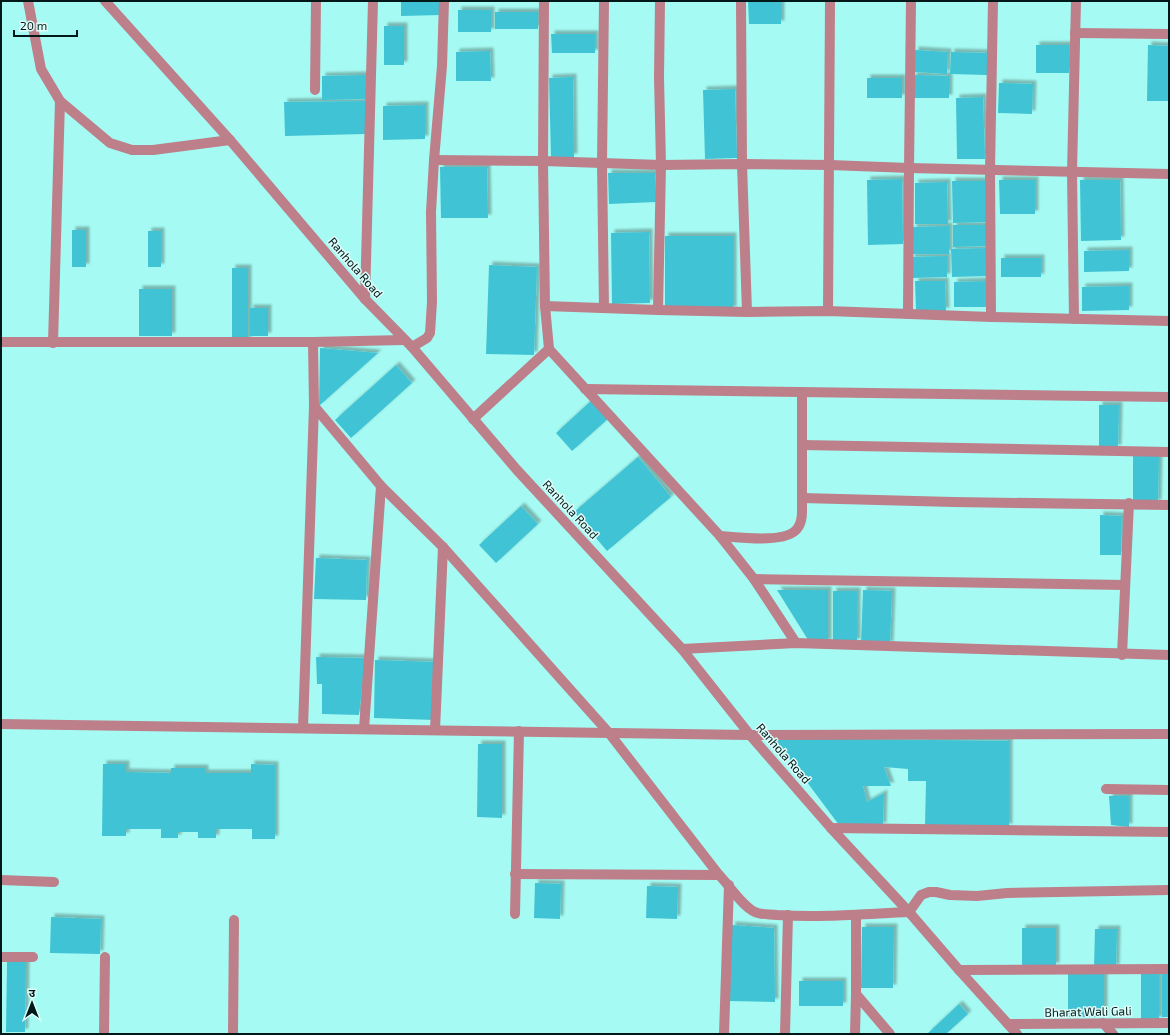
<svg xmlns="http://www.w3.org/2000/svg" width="1170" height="1035" font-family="'Exo 2','Noto Sans Devanagari',sans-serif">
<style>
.building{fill:#40c3d5;filter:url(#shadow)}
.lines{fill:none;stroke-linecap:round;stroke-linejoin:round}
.minor{stroke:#bd7f89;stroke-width:10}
.labels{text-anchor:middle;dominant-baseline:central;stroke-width:3;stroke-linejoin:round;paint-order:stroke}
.street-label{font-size:12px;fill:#001918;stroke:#ddfdfa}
</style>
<defs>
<filter id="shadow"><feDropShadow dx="3.5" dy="-3.5" stdDeviation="1" flood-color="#0004"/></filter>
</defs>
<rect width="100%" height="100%" fill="#a5fbf3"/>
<!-- building -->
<g class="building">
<polygon points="401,1 440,1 441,15 401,16"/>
<polygon points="748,1 781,1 781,24 749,24"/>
<rect x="458" y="10" width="33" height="22"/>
<rect x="495" y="12" width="43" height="17"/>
<rect x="384" y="26" width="20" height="39"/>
<polygon points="551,34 595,34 595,53 552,53"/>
<rect x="1036" y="45" width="33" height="28"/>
<polygon points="1148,45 1169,46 1169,101 1147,101"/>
<polygon points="915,50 948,52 947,74 914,72"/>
<polygon points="490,51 491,81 456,81 456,52"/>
<polygon points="951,52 987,53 987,75 950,74"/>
<polygon points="366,75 366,99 322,100 322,76"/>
<polygon points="913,75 949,76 949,98 913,98"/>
<polygon points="573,77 574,157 551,157 549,78"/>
<rect x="867" y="78" width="35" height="20"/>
<polygon points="999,83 1033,84 1032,114 998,113"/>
<polygon points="735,89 737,158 705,159 703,90"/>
<polygon points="983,97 985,159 957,159 956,98"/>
<polygon points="365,101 365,134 285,136 284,102"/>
<polygon points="425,105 425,139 383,140 383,106"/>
<polygon points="440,167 487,167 488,218 441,218"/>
<polygon points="608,173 655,173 656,202 609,204"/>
<polygon points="902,179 903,244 868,245 867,180"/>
<polygon points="999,180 1035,180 1035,214 1000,214"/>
<polygon points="1080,180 1120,180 1121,240 1081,241"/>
<polygon points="952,181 985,181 987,222 953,223"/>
<polygon points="947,182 948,224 915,224 915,183"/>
<polygon points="953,225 988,225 989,246 953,247"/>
<polygon points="949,226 949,254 913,254 913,227"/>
<rect x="72" y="230" width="14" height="37"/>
<rect x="148" y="231" width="13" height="36"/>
<polygon points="649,232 650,303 612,304 611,233"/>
<rect x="665" y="236" width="68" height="74"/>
<polygon points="989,248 989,276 952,277 951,249"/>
<polygon points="1129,250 1129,271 1084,272 1084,251"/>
<polygon points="947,256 947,277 912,278 911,257"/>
<rect x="1001" y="258" width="40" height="19"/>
<polygon points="489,265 537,267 534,355 486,354"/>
<rect x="232" y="268" width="16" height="73"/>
<polygon points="915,281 945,281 946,311 916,311"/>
<polygon points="989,281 989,307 954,307 954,282"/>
<polygon points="1129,286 1129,310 1082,311 1082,287"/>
<rect x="139" y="289" width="33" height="47"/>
<rect x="250" y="308" width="18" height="28"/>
<polygon points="320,348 378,353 319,406"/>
<polygon points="396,365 412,383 351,438 335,420"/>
<polygon points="592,400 609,418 572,451 556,433"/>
<polygon points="1099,405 1119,405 1118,448 1099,448"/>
<polygon points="1133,454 1159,455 1158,503 1133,503"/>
<polygon points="638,457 671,497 607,551 574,512"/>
<polygon points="521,506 538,524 496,563 479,545"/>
<polygon points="1100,515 1122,516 1121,555 1100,555"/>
<polygon points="316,558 367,560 366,600 314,599"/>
<polygon points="777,590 828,590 828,643 810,643"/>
<polygon points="863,590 892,591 890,645 861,644"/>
<rect x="833" y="591" width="24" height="51"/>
<polygon points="316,657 365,658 359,715 322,714 322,684 317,684"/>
<polygon points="375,660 437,662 435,720 374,718"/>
<polygon points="774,738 1009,741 1009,827 925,826 926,781 908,781 908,769 884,767 891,786 863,786 867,802 884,793 883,826 839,825"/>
<polygon points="478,744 502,744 502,818 477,817"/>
<polygon points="103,764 126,764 126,772 171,773 171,768 205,768 205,773 251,773 251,764 275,765 275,839 252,839 252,829 216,829 216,838 198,838 198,832 178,832 178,838 161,838 161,829 126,829 126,836 102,836"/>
<polygon points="1109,796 1129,796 1129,827 1111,825"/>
<polygon points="535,883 561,884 560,919 534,918"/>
<polygon points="647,886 678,887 677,919 646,918"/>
<polygon points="51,917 101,919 100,954 50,953"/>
<polygon points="732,925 774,928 775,1002 729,1001"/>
<polygon points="862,927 894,927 893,988 861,988"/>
<rect x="1022" y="928" width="34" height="38"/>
<polygon points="1095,929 1117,929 1116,968 1094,968"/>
<polygon points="7,962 26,962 25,1032 6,1032"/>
<rect x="1068" y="973" width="36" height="44"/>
<rect x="1141" y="974" width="18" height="46"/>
<rect x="1162" y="974" width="7" height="43"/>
<rect x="799" y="981" width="44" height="25"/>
<polygon points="959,1004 968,1014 946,1034 927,1034"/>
</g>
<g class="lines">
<!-- minor -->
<g class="minor">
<polyline points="28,1 41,69 60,101 110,143 132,150 153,150 230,140"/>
<polyline points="105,1 230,140 365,299 412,347 517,470 682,649 750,735 831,828 909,912 959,970 1017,1034"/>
<polyline points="741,1 742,164 747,312"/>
<polyline points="1075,33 1169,34"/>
<polyline points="315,90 316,1"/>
<polyline points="434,160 543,161 661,165 742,164 830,165 909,168 1169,174"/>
<polyline points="365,299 373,1"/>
<polyline points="545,306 658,310 747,312 828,311 991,317 1169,321"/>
<polyline points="604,308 602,163 604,1"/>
<polyline points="658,310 661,165 659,77 660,1"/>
<polyline points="828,311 830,1"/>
<polyline points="908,314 909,168 911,1"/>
<polyline points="991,317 990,170 993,1"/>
<polyline points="1074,319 1072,172 1076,1"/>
<polyline points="1,342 313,342 404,340"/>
<path d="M313 342 314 406 381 486 443 547 609 733 719 875C730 886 742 906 755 912 761 915 770 914 777 915 821 918 865 914 909 912L921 895 929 892H936L950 895 977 896 1007 893 1169 890"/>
<polyline points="53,343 60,101"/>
<polyline points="412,347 427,338 430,333 432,302 431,212 434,160 442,66 444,1"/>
<polyline points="549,349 720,536 754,579 796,643"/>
<polyline points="585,389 1169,397"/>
<polyline points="473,419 549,349 545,306 543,161 544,1"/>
<polyline points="802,445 1169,452"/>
<polyline points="802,498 953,502 1169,505"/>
<path d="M720 536C737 537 785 544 797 529 801 524 802 518 802 512V392"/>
<polyline points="754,579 1125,585"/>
<polyline points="682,649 796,643 1169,655"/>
<polyline points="1122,655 1129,503"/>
<polyline points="1,724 750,735 1169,734"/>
<polyline points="303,728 314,406"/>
<polyline points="364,729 381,486"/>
<polyline points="435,730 443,547"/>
<polyline points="1106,789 1169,790"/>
<polyline points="831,828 1169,832"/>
<polyline points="515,874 719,875"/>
<polyline points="1,880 54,882"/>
<polyline points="515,914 519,731"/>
<polyline points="1,957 33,957"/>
<polyline points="959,970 1169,969"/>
<polyline points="856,994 890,1034"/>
<polyline points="1103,1023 1113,1034"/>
<polyline points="1008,1024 1169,1023"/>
<polyline points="104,1034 105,957"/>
<polyline points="233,1034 234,920"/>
<polyline points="724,1034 729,885"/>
<polyline points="785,1034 788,915"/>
<polyline points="855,1034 856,994 856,915"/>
</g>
</g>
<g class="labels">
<!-- street labels -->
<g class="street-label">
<text transform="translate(356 267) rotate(49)">Ranhola Road</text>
<text transform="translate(571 509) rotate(47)">Ranhola Road</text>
<text transform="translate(784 753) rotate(49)">Ranhola Road</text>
<text transform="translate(1088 1011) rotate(-1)">Bharat Wali Gali</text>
</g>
</g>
<!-- border -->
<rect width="1170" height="1035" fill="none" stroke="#001918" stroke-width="4"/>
<!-- north arrow -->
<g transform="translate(32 1003)" stroke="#ddfdfa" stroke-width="3" paint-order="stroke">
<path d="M0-3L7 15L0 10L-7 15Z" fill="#001918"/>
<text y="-6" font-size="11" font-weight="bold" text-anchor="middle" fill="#001918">उ</text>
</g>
<!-- scale -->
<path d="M14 30v6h63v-6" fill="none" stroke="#001918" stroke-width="2"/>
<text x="20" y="30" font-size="12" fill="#001918" stroke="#ddfdfa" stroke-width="3" paint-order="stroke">20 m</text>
</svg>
